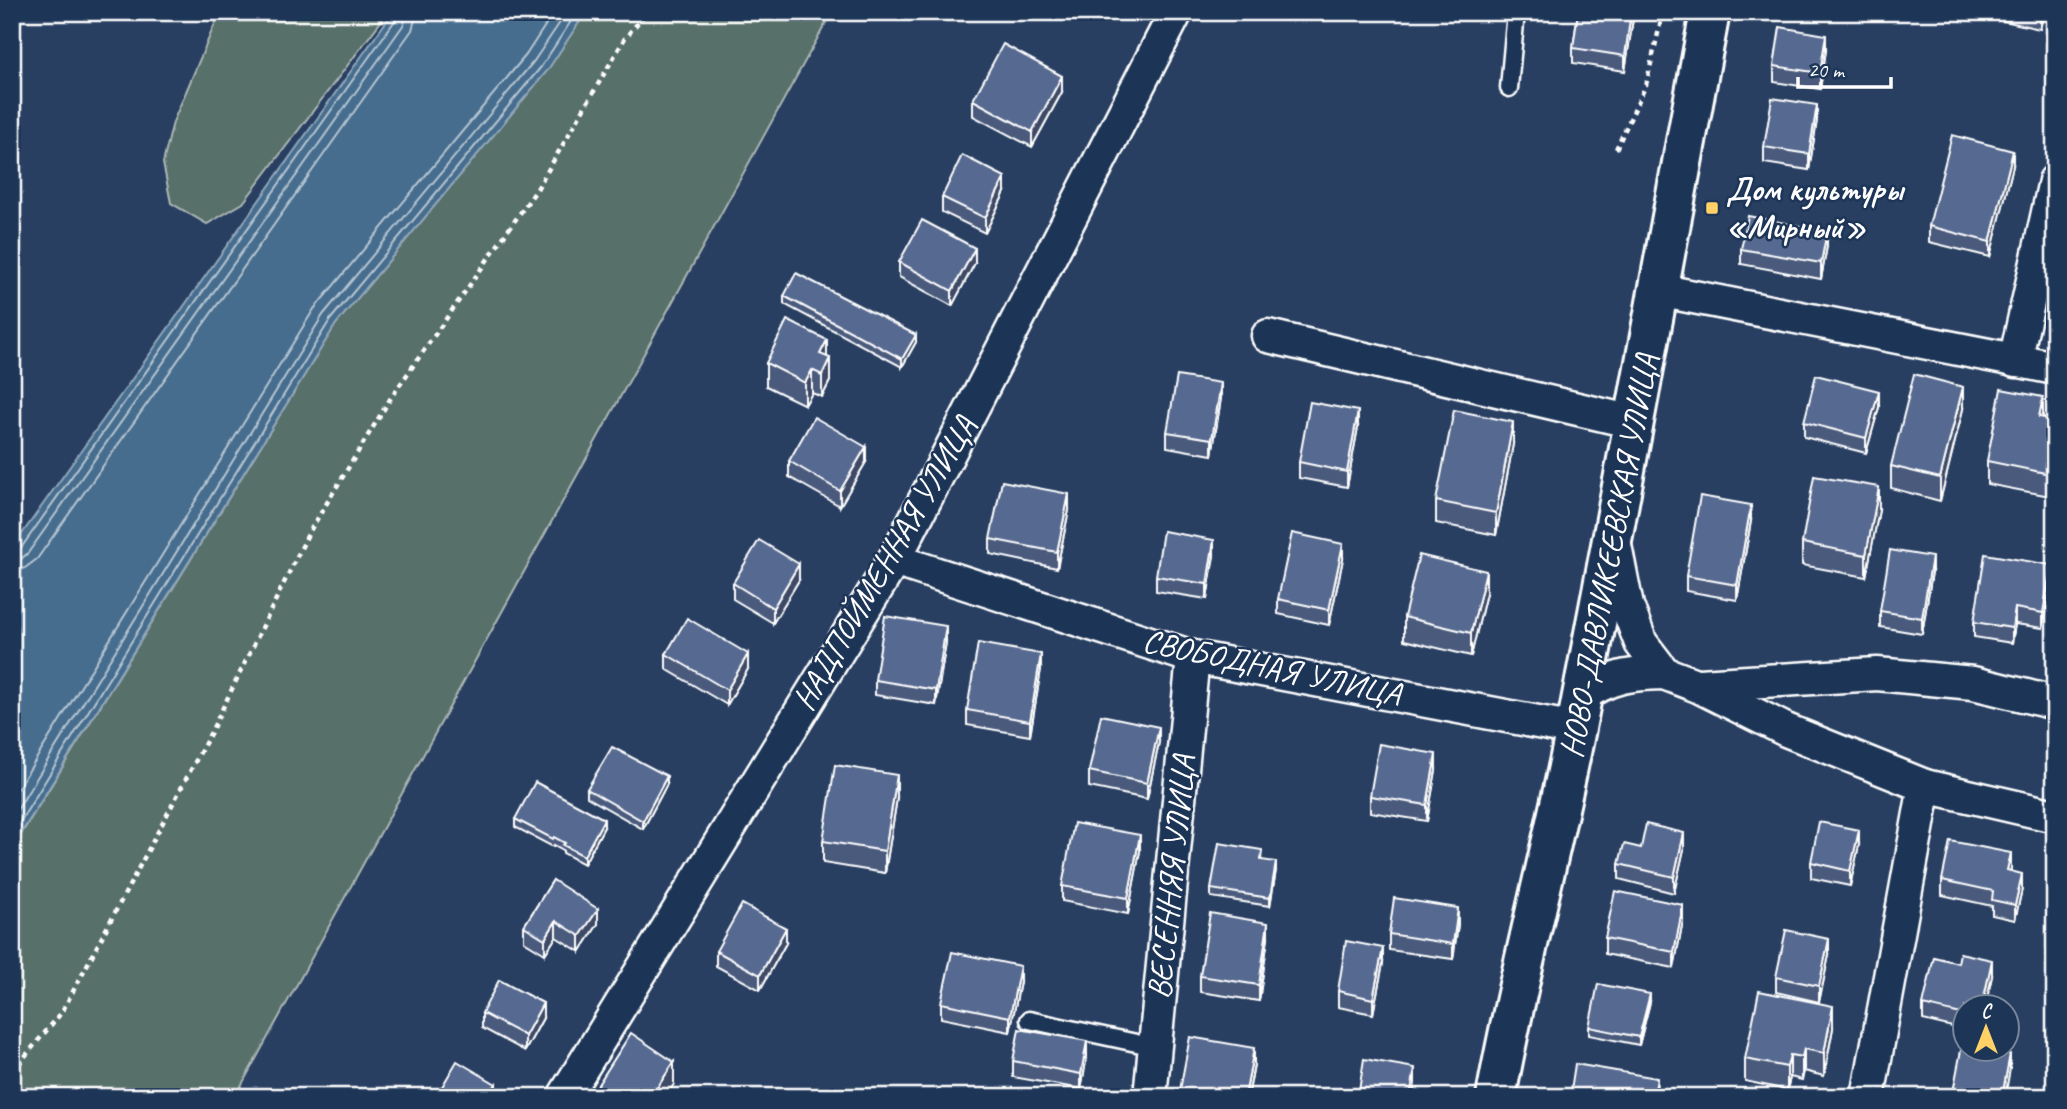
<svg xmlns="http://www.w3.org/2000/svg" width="2067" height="1109" font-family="Caveat,sans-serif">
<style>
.green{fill:#586f6b;stroke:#acb7b5;stroke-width:2}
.water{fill:#466d8e;stroke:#90a7bb;stroke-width:2}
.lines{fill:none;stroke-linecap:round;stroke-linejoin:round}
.shore{stroke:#b5c5d2;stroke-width:2}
.service-casing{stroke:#fff;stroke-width:21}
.minor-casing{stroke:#fff;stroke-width:37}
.tertiary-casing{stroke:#fff;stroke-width:44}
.path{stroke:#fff;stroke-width:4.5;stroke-dasharray:5 5;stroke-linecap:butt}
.service{stroke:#1d3557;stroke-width:16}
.minor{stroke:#1d3557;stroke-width:32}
.tertiary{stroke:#1d3557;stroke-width:38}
.wall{fill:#4a5a7c;stroke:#fff;stroke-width:2}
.shaded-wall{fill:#3c4a65;stroke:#fff;stroke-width:2}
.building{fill:#566990;stroke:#fff;stroke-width:2}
.poi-dot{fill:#ffd166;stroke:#1d3557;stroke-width:2.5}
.labels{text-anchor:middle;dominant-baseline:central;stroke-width:5;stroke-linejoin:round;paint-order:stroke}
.poi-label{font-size:33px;font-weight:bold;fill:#fff;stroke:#1d3557;text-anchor:start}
.street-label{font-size:33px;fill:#fff;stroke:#1d3557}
</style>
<rect width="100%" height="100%" fill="#283f62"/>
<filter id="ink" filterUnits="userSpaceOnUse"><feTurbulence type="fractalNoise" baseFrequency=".0143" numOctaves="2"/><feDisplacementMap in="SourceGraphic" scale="14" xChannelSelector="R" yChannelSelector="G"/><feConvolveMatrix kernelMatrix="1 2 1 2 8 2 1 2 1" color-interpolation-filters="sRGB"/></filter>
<g filter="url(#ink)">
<!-- green -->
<g class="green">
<polygon points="220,12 388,12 243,203 207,224 171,203 163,163 173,122"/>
<polygon points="586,12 832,12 235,1097 12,1097 12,849 336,324 547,71"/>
</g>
<!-- water -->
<polygon class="water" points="393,12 586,12 547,71 336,324 12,848 12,548"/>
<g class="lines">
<!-- shore -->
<g class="shore">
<polyline points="12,551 21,548 396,19 398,12"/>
<polyline points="12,560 21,559 28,553 404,24 407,12"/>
<polyline points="12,571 25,568 37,559 412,30 417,12"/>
<polyline points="12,798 314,309 526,55 554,12"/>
<polyline points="12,818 323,315 534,61 567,12"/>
<polyline points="12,835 330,320 541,67 577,12"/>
</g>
<defs>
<g id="service">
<polyline points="1509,88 1516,12"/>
<polyline points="1029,1020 1155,1047"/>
</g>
<g id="minor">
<polyline points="1658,290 2055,368"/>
<polyline points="1268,336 1633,422"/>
<polyline points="2015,361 2055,181"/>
<polyline points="1615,545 1627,606 1641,643 1664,673 1698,686 1786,730 1925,786 2055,816"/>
<polyline points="894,560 1193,657 1575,729"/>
<polyline points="1699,685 1877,674 1973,683 2055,703"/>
<path d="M1582 695C1613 676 1628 674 1664 673"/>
<polyline points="564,1097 894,560 1176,12"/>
<polyline points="1150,1097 1193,657"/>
<polyline points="1868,1097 1925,786"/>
</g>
<g id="tertiary">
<path id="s1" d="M1496 1097C1518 975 1551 855 1575 733 1622 493 1665 252 1710 12"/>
</g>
</defs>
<!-- service casing -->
<use href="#service" class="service-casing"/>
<!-- minor casing -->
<use href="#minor" class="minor-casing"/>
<!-- tertiary casing -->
<use href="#tertiary" class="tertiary-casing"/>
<!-- path -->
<g class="path">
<polyline points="1616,149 1646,85 1663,12"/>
<polyline points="12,1072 62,1012 211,732 308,534 392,396 537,189 625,38 647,12"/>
</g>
<!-- service -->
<use href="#service" class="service"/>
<!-- minor -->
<use href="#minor" class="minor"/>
<!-- tertiary -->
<use href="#tertiary" class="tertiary"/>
</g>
<!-- wall -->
<g class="wall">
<polygon points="1578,12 1634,12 1625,71 1573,63 1573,48"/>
<polygon points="1830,12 1848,12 1848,15"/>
<polygon points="1986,12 2044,12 2040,29 1986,17"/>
<polygon points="1826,50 1820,89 1774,82 1774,66"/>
<polygon points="1062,92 1032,147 973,116 973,100"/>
<polygon points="1817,120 1809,170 1764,163 1764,147"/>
<polygon points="2013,166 1990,257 1929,242 1929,226"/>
<polygon points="1005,192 985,233 942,212 942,197"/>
<polygon points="1827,246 1821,279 1741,264 1741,249"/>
<polygon points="899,262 975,263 952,306 899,277"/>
<polygon points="784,296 916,342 902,367 784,304"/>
<polygon points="827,357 830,381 822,397 812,393 805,405 766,386 766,363"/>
<polygon points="1221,398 1212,455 1167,447 1167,432"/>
<polygon points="1879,407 1866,453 1804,437 1804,422"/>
<polygon points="1963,409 1940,501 1891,488 1891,466"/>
<polygon points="2043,417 2055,420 2055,497 1987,484 1987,461"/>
<polygon points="1358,427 1347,487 1299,478 1299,462"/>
<polygon points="1513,444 1496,535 1436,523 1436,501"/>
<polygon points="789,461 866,462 840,506 789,477"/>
<polygon points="1069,510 1057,568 990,554 990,539"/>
<polygon points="1879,510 1866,577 1802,565 1802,543"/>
<polygon points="1751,521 1737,600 1686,591 1686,576"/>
<polygon points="1214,555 1207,599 1156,591 1156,576"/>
<polygon points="1343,559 1329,625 1278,614 1278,599"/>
<polygon points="1932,572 1922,634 1880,627 1880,611"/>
<polygon points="799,580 773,623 733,599 733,583"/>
<polygon points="2051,581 2043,628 2015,624 2012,643 1974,637 1974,622"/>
<polygon points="1486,593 1471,656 1404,640 1404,617"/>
<polygon points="2055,621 2055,651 2052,651 2052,635"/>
<polygon points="946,642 936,705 875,695 875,680"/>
<polygon points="666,654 748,669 727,705 666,669"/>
<polygon points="1041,669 1030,736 967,725 967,710"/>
<polygon points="1159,742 1147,799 1089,787 1089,771"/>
<polygon points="1436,770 1427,821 1370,812 1370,796"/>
<polygon points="667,784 643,829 587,797 587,789"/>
<polygon points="897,798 885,873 823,863 823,841"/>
<polygon points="515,819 604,827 584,864 563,853 563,850 554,845 553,847 515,827"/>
<polygon points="1859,845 1850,886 1811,878 1811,862"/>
<polygon points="1641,848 1684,849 1674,893 1619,879 1619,864"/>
<polygon points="1140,851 1128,914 1062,901 1062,886"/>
<polygon points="1262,860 1276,870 1270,906 1211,897 1211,889"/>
<polygon points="2011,868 2010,871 2022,889 2015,920 1992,915 1992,906 1942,895 1942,880"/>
<polygon points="553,880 598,924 580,952 556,937 545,954 524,941 524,926"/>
<polygon points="1683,920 1674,968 1605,954 1605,938"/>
<polygon points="1458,924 1453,959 1389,950 1389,934"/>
<polygon points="1268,938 1259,1001 1200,992 1200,976"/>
<polygon points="786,943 760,990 716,966 716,951"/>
<polygon points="1829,955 1819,1002 1776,992 1776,977"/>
<polygon points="1383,963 1373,1014 1338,1007 1338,991"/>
<polygon points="1992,976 1985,1007 1965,1007 1965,1030 1923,1020 1923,1005"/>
<polygon points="1020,982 1010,1032 941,1018 941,1003"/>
<polygon points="1650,1002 1639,1045 1589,1035 1589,1027"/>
<polygon points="482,1013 543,1018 525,1051 482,1028"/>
<polygon points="1833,1028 1824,1076 1804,1071 1802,1080 1790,1077 1787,1090 1745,1081 1745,1059"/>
<polygon points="1087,1056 1081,1089 1013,1077 1013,1061"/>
<polygon points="1254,1064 1248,1097 1180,1097 1180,1090"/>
</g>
<!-- shaded-wall -->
<g class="shaded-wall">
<polygon points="1631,12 1634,12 1625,71 1625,56"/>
<polygon points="2040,12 2044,12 2040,29"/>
<polygon points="1826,35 1826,50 1820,89 1820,73"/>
<polygon points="1062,76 1062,92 1032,147 1032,132"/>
<polygon points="1817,105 1817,120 1809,170 1809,154"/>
<polygon points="2013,151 2013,166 1990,257 1990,242"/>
<polygon points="1005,177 1005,192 985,233 985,218"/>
<polygon points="1827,231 1827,246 1821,279 1821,263"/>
<polygon points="975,248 975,263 952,306 952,291"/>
<polygon points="916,335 916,342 902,367 902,359"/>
<polygon points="827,340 827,362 820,376 820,354"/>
<polygon points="830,358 830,381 822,397 822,375"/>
<polygon points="812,370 812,393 805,405 805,383"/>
<polygon points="1221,383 1221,398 1212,455 1212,439"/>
<polygon points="1963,387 1963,409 1940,501 1940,478"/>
<polygon points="1879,391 1879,407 1866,453 1866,438"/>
<polygon points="2043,397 2043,419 2039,417"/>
<polygon points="1358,411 1358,427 1347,487 1347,472"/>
<polygon points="1513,422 1513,444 1496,535 1496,513"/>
<polygon points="866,447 866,462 840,506 840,491"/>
<polygon points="1879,487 1879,510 1866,577 1866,555"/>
<polygon points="1069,494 1069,510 1057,568 1057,552"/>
<polygon points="1751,505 1751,521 1737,600 1737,585"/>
<polygon points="1214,540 1214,555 1207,599 1207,584"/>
<polygon points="1343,544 1343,559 1329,625 1329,610"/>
<polygon points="1932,557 1932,572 1922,634 1922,618"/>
<polygon points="799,564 799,580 773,623 773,608"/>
<polygon points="2051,565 2051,581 2043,628 2043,613"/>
<polygon points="1486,571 1486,593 1471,656 1471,633"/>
<polygon points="2015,608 2015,624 2012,643 2012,628"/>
<polygon points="946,626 946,642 936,705 936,690"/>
<polygon points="748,654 748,669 727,705 727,690"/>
<polygon points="1041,654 1041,669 1030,736 1030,721"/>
<polygon points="1159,727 1159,742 1147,799 1147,783"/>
<polygon points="1436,754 1436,770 1427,821 1427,805"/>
<polygon points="897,775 897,798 885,873 885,851"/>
<polygon points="667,776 667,784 643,829 643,821"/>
<polygon points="604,819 604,827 584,864 584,856"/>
<polygon points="1859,830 1859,845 1850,886 1850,871"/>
<polygon points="1684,833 1684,849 1674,893 1674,877"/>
<polygon points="1140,835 1140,851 1128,914 1128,898"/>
<polygon points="2011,853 2011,868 2007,885 2007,870"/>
<polygon points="1276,862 1276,870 1270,906 1270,898"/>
<polygon points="2022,874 2022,889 2015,920 2015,905"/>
<polygon points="1683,905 1683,920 1674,968 1674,952"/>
<polygon points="1458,908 1458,924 1453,959 1453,944"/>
<polygon points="598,909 598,924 580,952 580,936"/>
<polygon points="556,921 556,937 545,954 545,939"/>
<polygon points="1268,923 1268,938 1259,1001 1259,985"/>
<polygon points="786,928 786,943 760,990 760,975"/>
<polygon points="1829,939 1829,955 1819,1002 1819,986"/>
<polygon points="1383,948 1383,963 1373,1014 1373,999"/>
<polygon points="1992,960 1992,976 1985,1007 1982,1007"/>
<polygon points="1020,966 1020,982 1010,1032 1010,1017"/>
<polygon points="1650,994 1650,1002 1639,1045 1639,1037"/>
<polygon points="543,1003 543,1018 525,1051 525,1036"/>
<polygon points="1833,1006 1833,1028 1824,1076 1824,1053"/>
<polygon points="1087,1041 1087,1056 1081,1089 1081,1074"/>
<polygon points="1254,1048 1254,1064 1248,1097 1245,1097"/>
<polygon points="1804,1049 1804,1071 1802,1080 1802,1057"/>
<polygon points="2010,1054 2010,1069 2005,1097 2002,1097"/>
<polygon points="1790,1055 1790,1077 1787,1090 1787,1067"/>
<polygon points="674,1062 674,1084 666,1097 651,1097"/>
<polygon points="1415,1068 1415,1083 1413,1097 1410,1097"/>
<polygon points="1657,1078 1656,1097 1654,1097"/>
<polygon points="496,1084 496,1097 488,1097"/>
</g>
<!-- building -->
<g class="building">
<polygon points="1578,12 1631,12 1625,56 1573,48"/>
<polygon points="1780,27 1826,35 1820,73 1774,66"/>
<polygon points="1003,44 1062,76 1032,132 973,100"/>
<polygon points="1772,98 1817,105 1809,154 1764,147"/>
<polygon points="1952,135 2013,151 1990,242 1929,226"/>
<polygon points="962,155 1005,177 985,218 942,197"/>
<polygon points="1748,216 1827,231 1821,263 1741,249"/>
<polygon points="922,220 975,248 952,291 899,262"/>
<polygon points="796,273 916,335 902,359 784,296"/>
<polygon points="787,320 827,340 820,354 830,358 822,375 812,370 805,383 766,363"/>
<polygon points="1914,374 1963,387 1940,478 1891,466"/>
<polygon points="1816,375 1879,391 1866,438 1804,422"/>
<polygon points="1177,376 1221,383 1212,439 1167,432"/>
<polygon points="2001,389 2043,397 2039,417 2055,420 2055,475 1987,461"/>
<polygon points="1310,402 1358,411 1347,472 1299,462"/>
<polygon points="1454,410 1513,422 1496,513 1436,501"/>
<polygon points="814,417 866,447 840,491 789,461"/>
<polygon points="1814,476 1879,487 1866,555 1802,543"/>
<polygon points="1002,481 1069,494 1057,552 990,539"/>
<polygon points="1700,496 1751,505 1737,585 1686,576"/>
<polygon points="1163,531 1214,540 1207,584 1156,576"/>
<polygon points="1292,533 1343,544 1329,610 1278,599"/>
<polygon points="759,540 799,564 773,608 733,583"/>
<polygon points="1890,550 1932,557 1922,618 1880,611"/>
<polygon points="1985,554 2051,565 2043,613 2015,608 2012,628 1974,622"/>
<polygon points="1419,555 1486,571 1471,633 1404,617"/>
<polygon points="885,616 946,626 936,690 875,680"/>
<polygon points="687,618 748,654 727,690 666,654"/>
<polygon points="2055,621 2055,636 2052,635"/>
<polygon points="978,643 1041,654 1030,721 967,710"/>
<polygon points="1101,715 1159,727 1147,783 1089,771"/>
<polygon points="1379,744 1436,754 1427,805 1370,796"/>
<polygon points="612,747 667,776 643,821 587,789"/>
<polygon points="835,765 897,775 885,851 823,841"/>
<polygon points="535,782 604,819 584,856 563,845 565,843 554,837 553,839 515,819"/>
<polygon points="1819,822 1859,830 1850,871 1811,862"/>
<polygon points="1074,823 1140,835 1128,898 1062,886"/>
<polygon points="1646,824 1684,833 1674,877 1619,864 1624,844 1641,848"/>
<polygon points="1950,841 2011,853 2007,870 2022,874 2015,905 1992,900 1993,891 1942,880"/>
<polygon points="1219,843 1262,850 1261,860 1276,862 1270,898 1211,889"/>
<polygon points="553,880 598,909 580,936 556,921 545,939 524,926"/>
<polygon points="1615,891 1683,905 1674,952 1605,938"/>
<polygon points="1394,898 1458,908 1453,944 1389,934"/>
<polygon points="742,904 786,928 760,975 716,951"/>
<polygon points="1210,913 1268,923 1259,985 1200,976"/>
<polygon points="1786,930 1829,939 1819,986 1776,977"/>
<polygon points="1346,941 1383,948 1373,999 1338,991"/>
<polygon points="952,952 1020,966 1010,1017 941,1003"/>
<polygon points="1960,953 1992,960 1982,1007 1965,1007 1965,1015 1923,1005 1934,957 1958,963"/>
<polygon points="499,980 543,1003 525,1036 482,1013"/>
<polygon points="1598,984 1650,994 1639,1037 1589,1027"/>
<polygon points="1759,991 1833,1006 1824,1053 1804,1049 1802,1057 1790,1055 1787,1067 1745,1059"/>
<polygon points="1019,1029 1087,1041 1081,1074 1013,1061"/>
<polygon points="631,1033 674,1062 651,1097 590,1097"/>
<polygon points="1190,1037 1254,1048 1245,1097 1217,1097 1180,1090"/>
<polygon points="1962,1045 1965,1045 1965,1049 1987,1049 2010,1054 2002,1097 1952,1097"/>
<polygon points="1364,1059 1415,1068 1410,1097 1358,1097"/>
<polygon points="457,1061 496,1084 488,1097 436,1097"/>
<polygon points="1575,1064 1657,1078 1654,1097 1570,1097"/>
<polygon points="1747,1091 1778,1097 1746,1097"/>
</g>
</g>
<!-- markers -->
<rect class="poi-dot" x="1705" y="201" width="14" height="14" rx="3.5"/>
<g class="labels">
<!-- poi labels -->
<g class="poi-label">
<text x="1726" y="189">Дом культуры<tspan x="1726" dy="38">«Мирный»</tspan></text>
</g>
<!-- street labels -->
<g class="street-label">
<text stroke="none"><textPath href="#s1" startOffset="553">НОВО-ДАВЛИКЕЕВСКАЯ УЛИЦА</textPath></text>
<text transform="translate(884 563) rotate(-60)">НАДПОЙМЕННАЯ УЛИЦА</text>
<text transform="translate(1272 667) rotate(12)">СВОБОДНАЯ УЛИЦА</text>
<text transform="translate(1171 877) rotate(-84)">ВЕСЕННЯЯ УЛИЦА</text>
</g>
</g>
<!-- margin -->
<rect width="2067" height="1109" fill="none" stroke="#1d3557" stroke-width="42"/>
<rect x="21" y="21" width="2025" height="1067" fill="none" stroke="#fff" stroke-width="2.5" filter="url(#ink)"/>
<!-- north arrow -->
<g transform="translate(1986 1028)"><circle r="33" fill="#1d3557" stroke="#77869a" stroke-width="2"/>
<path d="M0-5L12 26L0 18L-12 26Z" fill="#ffd166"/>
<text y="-10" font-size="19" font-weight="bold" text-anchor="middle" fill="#ffffff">С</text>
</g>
<!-- scale -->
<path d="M1798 77v10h93v-10" fill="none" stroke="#ffffff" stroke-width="3.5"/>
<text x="1808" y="77" font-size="21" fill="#ffffff" stroke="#1d3557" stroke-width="5" paint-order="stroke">20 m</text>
</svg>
